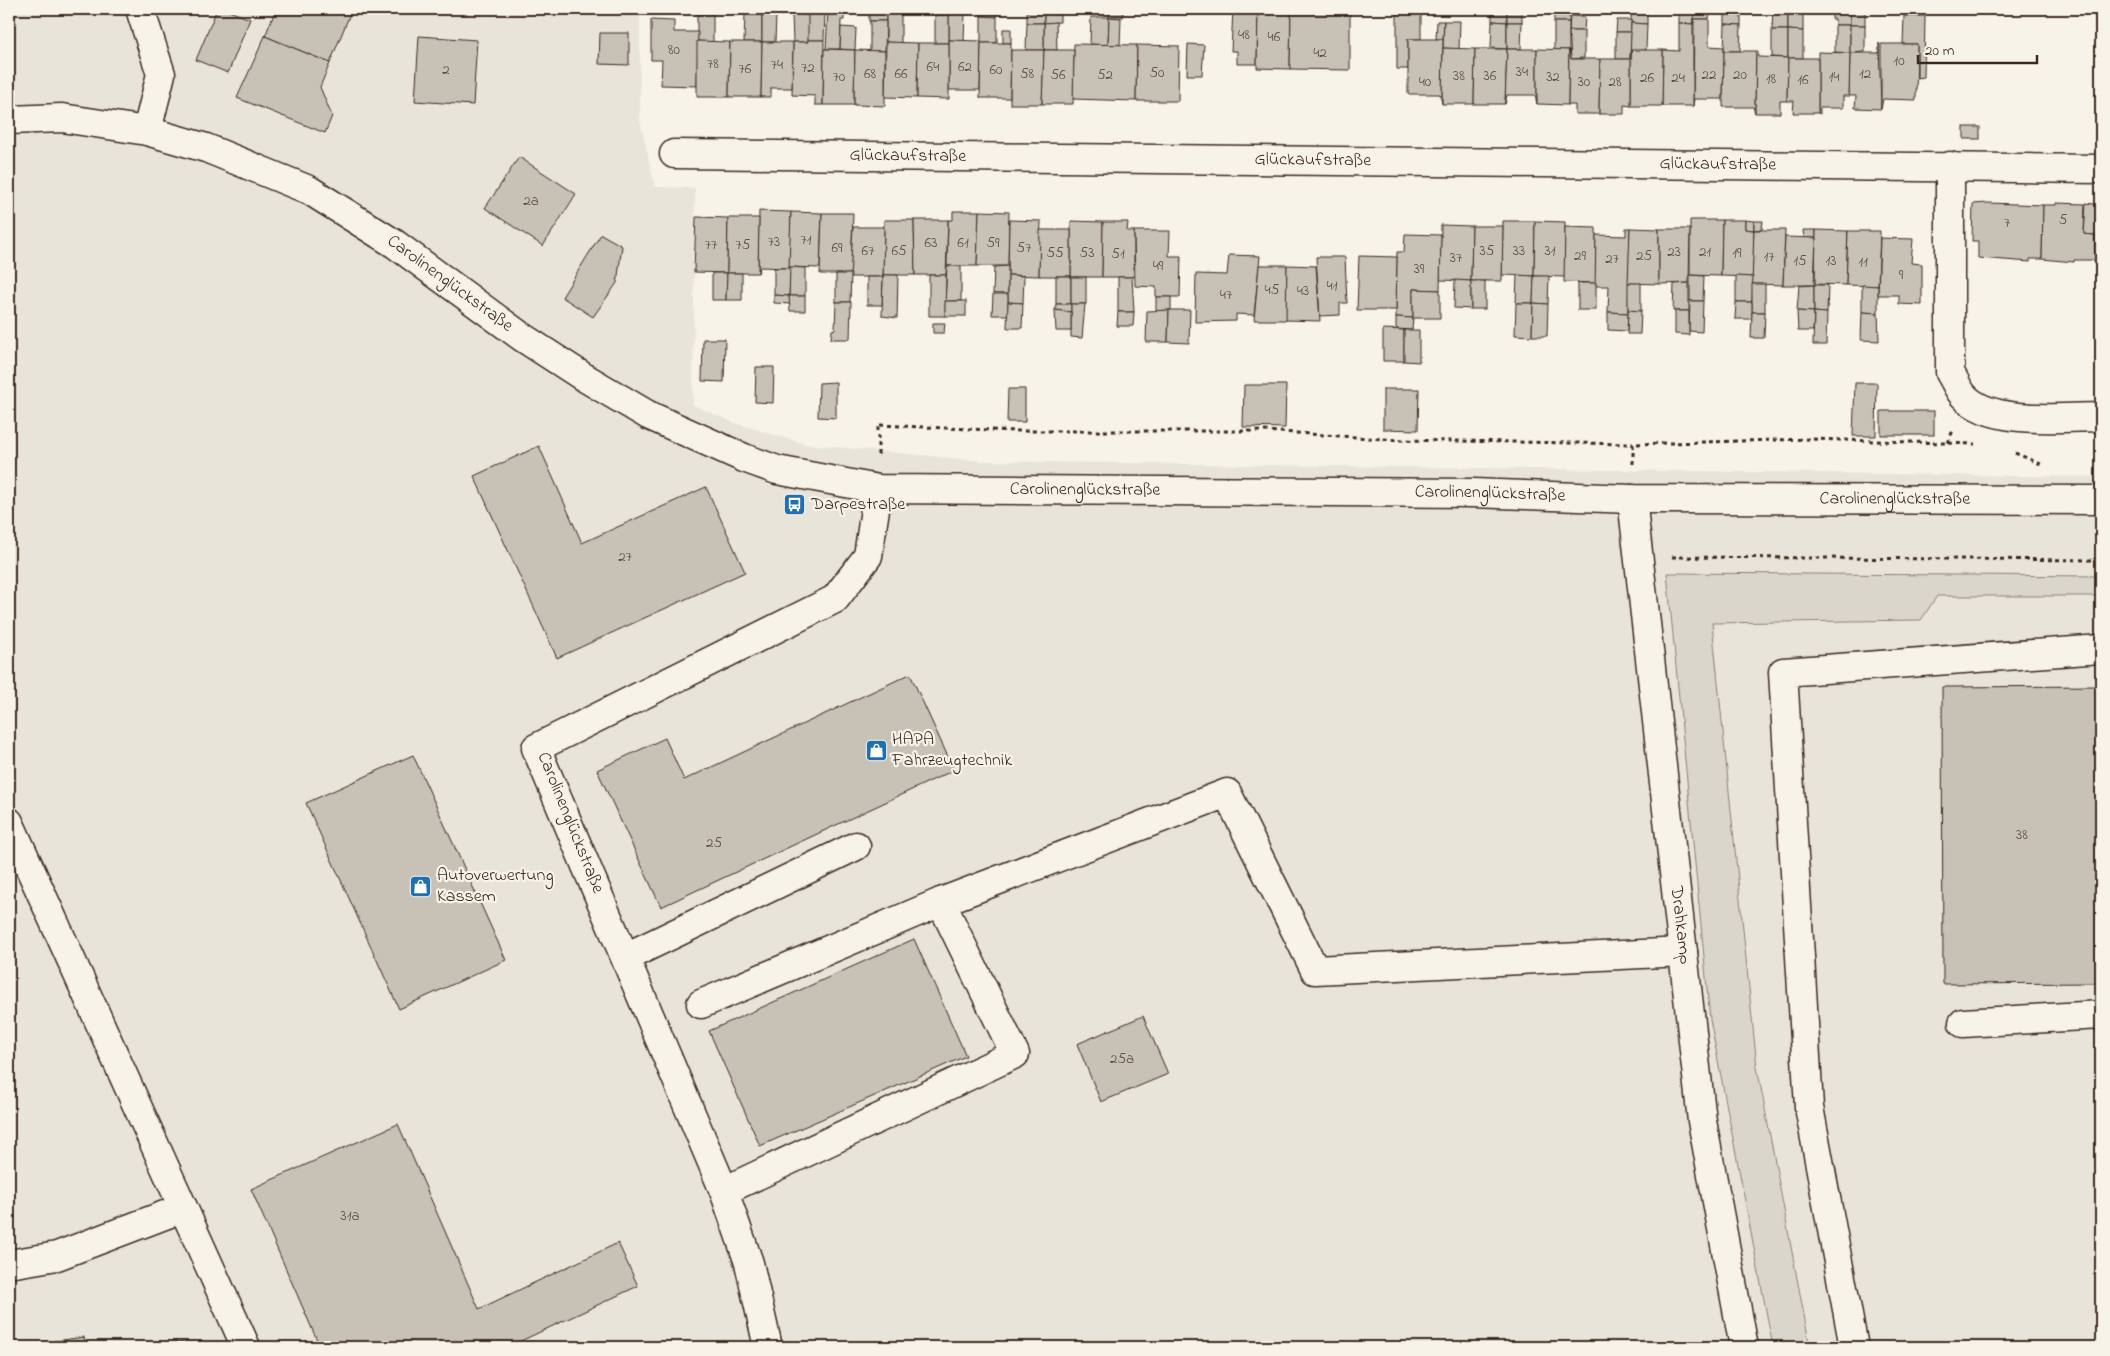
<svg xmlns="http://www.w3.org/2000/svg" width="2110" height="1356" font-family="'Indie Flower',sans-serif">
<style>
.built{fill:#e9e4d9}
.green{fill:#dbd6cb;stroke:#8b8074}
.building{fill:#c8c1b6;stroke:#3b2a1e}
.lines{fill:none;stroke-linecap:round;stroke-linejoin:round}
.minor-casing{stroke:#3b2a1e;stroke-width:31}
.path{stroke:#3b2a1e;stroke-width:3;stroke-dasharray:4 4;stroke-linecap:butt}
.minor{stroke:#f7f3e8;stroke-width:28}
.labels{text-anchor:middle;dominant-baseline:central;stroke-width:4.5;stroke-linejoin:round;paint-order:stroke}
.number-label{font-size:15px;fill:#5e5044}
.street-label{font-size:18px;fill:#3b2a1e;stroke:#f7f3e8}
.poi-label{font-size:18px;fill:#3b2a1e;stroke:#f7f3e8;text-anchor:start}
</style>
<rect width="100%" height="100%" fill="#f7f3e8"/>
<filter id="ink" filterUnits="userSpaceOnUse"><feTurbulence type="fractalNoise" baseFrequency=".02" numOctaves="2"/><feDisplacementMap in="SourceGraphic" scale="10" xChannelSelector="R" yChannelSelector="G"/><feConvolveMatrix kernelMatrix="1 2 1 2 8 2 1 2 1" color-interpolation-filters="sRGB"/></filter>
<g filter="url(#ink)">
<!-- built -->
<polygon class="built" points="9,9 640,9 640,120 655,187 695,188 693,405 735,423 805,444 983,461 2101,477 2101,1347 9,1347"/>
<!-- green -->
<polygon class="green" points="1667,573 2101,576 2101,596 1937,596 1921,620 1712,623 1757,1067 1810,1347 1773,1347 1710,1019"/>
<!-- building -->
<g class="building">
<polygon points="217,9 224,9 250,19 228,73 196,60"/>
<polygon points="276,9 352,9 330,63 265,36"/>
<polygon points="745,9 762,9 762,15 745,14"/>
<rect x="762" y="9" width="14" height="6"/>
<polygon points="808,9 825,9 825,13 807,12"/>
<rect x="869" y="9" width="17" height="12"/>
<rect x="886" y="9" width="15" height="5"/>
<rect x="935" y="9" width="14" height="6"/>
<rect x="949" y="9" width="16" height="3"/>
<polygon points="981,9 997,9 997,17 981,16"/>
<rect x="1027" y="9" width="17" height="14"/>
<polygon points="1044,9 1060,9 1060,22 1044,23"/>
<rect x="1109" y="9" width="14" height="8"/>
<polygon points="1233,9 1258,9 1257,64 1237,64 1237,51 1231,51"/>
<polygon points="1258,9 1291,9 1290,69 1257,68"/>
<polygon points="1291,9 1350,9 1350,70 1290,69"/>
<polygon points="1397,9 1421,9 1421,39 1408,39 1408,69 1397,69"/>
<polygon points="1492,9 1507,9 1507,22 1492,21"/>
<rect x="1507" y="9" width="15" height="13"/>
<polygon points="1554,9 1570,9 1569,22 1554,22"/>
<polygon points="1631,9 1647,9 1647,24 1631,23"/>
<polygon points="1679,9 1694,9 1693,24 1679,23"/>
<polygon points="1695,9 1710,9 1709,19 1694,19"/>
<polygon points="1725,9 1741,9 1741,25 1725,24"/>
<polygon points="1773,9 1788,10 1788,30 1772,30"/>
<polygon points="1850,9 1850,25 1835,25 1835,19 1832,19 1832,10"/>
<rect x="1850" y="9" width="15" height="16"/>
<polygon points="828,10 844,11 844,20 841,20 840,49 826,49"/>
<polygon points="1788,10 1803,11 1803,31 1788,30"/>
<polygon points="807,12 825,13 824,40 807,40"/>
<polygon points="949,12 965,12 964,41 949,40"/>
<polygon points="713,13 713,42 697,41 697,14"/>
<polygon points="745,14 762,15 762,42 744,42"/>
<polygon points="792,14 808,15 808,42 793,42"/>
<polygon points="886,14 901,14 901,43 886,42"/>
<polygon points="762,15 776,15 775,42 762,42"/>
<rect x="935" y="15" width="14" height="28"/>
<polygon points="981,16 997,17 997,43 981,43"/>
<polygon points="1570,16 1585,17 1584,31 1569,31"/>
<polygon points="1904,16 1925,16 1924,77 1917,78 1917,44 1903,44"/>
<polygon points="1091,17 1109,17 1108,45 1090,44"/>
<polygon points="1109,17 1121,18 1120,45 1108,45"/>
<polygon points="1694,19 1709,19 1709,46 1724,47 1724,51 1723,99 1694,99 1693,106"/>
<polygon points="651,20 674,21 674,32 698,32 697,86 661,85 662,60 651,60"/>
<polygon points="1617,20 1631,20 1631,32 1616,32"/>
<polygon points="1693,20 1693,106 1662,106 1663,50 1679,51 1679,23 1693,24"/>
<polygon points="870,21 886,21 885,51 870,51"/>
<polygon points="1437,21 1444,21 1443,39 1436,39"/>
<polygon points="1444,21 1460,21 1459,49 1443,48"/>
<polygon points="1492,21 1507,22 1507,49 1491,48"/>
<polygon points="1056,22 1057,50 1044,50 1044,23"/>
<polygon points="1507,22 1522,22 1521,49 1507,49"/>
<rect x="1554" y="22" width="15" height="28"/>
<polygon points="1027,23 1044,23 1044,50 1026,50"/>
<polygon points="1631,23 1647,24 1646,50 1630,51"/>
<polygon points="1725,24 1741,25 1740,51 1724,51"/>
<polygon points="1835,25 1850,25 1850,53 1835,52"/>
<polygon points="1850,25 1865,25 1865,52 1850,53"/>
<polygon points="841,27 856,28 855,50 840,49"/>
<rect x="1003" y="29" width="8" height="14"/>
<polygon points="1772,30 1788,30 1788,58 1772,57"/>
<polygon points="1788,30 1803,31 1803,58 1788,58"/>
<polygon points="1569,31 1584,31 1584,58 1571,59"/>
<polygon points="1616,32 1631,32 1630,59 1616,59"/>
<polygon points="600,33 629,33 629,65 599,64"/>
<polygon points="265,36 330,63 320,87 332,116 325,133 237,98"/>
<polygon points="419,36 477,40 473,105 415,101"/>
<polygon points="1408,39 1443,39 1442,104 1440,94 1408,94"/>
<polygon points="807,40 824,40 823,105 815,105 815,96 792,95 793,42 808,42"/>
<polygon points="949,40 981,41 980,90 949,90"/>
<polygon points="697,41 730,42 729,97 697,97"/>
<polygon points="730,42 762,42 761,97 729,97"/>
<polygon points="762,42 793,42 792,88 771,88 771,97 761,97"/>
<polygon points="886,42 918,43 917,98 885,97"/>
<polygon points="918,43 949,43 949,99 917,98"/>
<polygon points="981,43 1011,43 1010,98 980,98"/>
<polygon points="1879,43 1881,109 1855,108 1856,96 1849,96 1850,53 1879,53"/>
<polygon points="1074,44 1137,45 1136,101 1073,99"/>
<polygon points="1188,44 1204,45 1202,75 1187,75"/>
<polygon points="1881,44 1917,44 1916,100 1883,99 1881,109"/>
<polygon points="1137,45 1179,46 1178,101 1136,101"/>
<polygon points="1443,48 1475,49 1474,104 1442,104"/>
<polygon points="824,49 855,50 854,105 823,105"/>
<polygon points="1475,49 1507,49 1505,104 1474,104"/>
<polygon points="1507,49 1537,49 1537,104 1535,95 1507,95 1505,104"/>
<polygon points="1537,49 1569,50 1568,105 1537,104"/>
<polygon points="855,50 885,51 885,106 854,105"/>
<polygon points="1011,50 1044,50 1042,104 1010,104"/>
<polygon points="1044,50 1074,50 1073,104 1042,104"/>
<polygon points="1569,50 1571,59 1600,59 1599,114 1575,114 1575,105 1568,105"/>
<polygon points="1631,50 1663,50 1662,106 1631,106"/>
<polygon points="1631,50 1631,106 1624,105 1624,114 1599,114 1600,59 1630,59"/>
<polygon points="1724,51 1756,51 1755,113 1753,107 1723,107"/>
<polygon points="1756,51 1758,51 1758,57 1788,58 1787,101 1780,101 1780,113 1755,113"/>
<polygon points="1818,52 1850,53 1849,96 1843,96 1843,108 1820,108 1820,114 1818,113"/>
<polygon points="1788,58 1818,58 1818,113 1793,113 1794,101 1787,101"/>
<rect x="1964" y="127" width="16" height="12"/>
<polygon points="519,157 576,194 543,246 485,208"/>
<polygon points="1988,203 2043,205 2042,259 2030,259 2030,262 1978,258 1978,241 1972,241 1973,204"/>
<polygon points="2056,203 2085,204 2084,234 2095,235 2095,262 2093,260 2074,260 2074,262 2042,259 2043,205 2056,205"/>
<polygon points="2086,203 2101,205 2101,262 2095,262 2095,235 2084,234"/>
<polygon points="759,211 791,212 790,268 760,267 758,273"/>
<polygon points="953,211 979,211 977,266 947,266 948,220 953,220"/>
<polygon points="979,211 1009,212 1008,266 977,266"/>
<polygon points="791,212 822,213 820,268 789,267"/>
<polygon points="822,213 853,213 851,274 820,274"/>
<polygon points="696,217 728,218 727,273 694,272"/>
<polygon points="728,218 759,218 758,273 727,273"/>
<polygon points="884,220 914,220 915,275 883,275"/>
<polygon points="914,220 948,220 946,275 915,275"/>
<polygon points="1009,220 1041,221 1039,276 1008,275"/>
<polygon points="1690,220 1722,220 1721,276 1690,275"/>
<polygon points="1722,220 1745,220 1745,229 1754,230 1753,277 1721,276"/>
<polygon points="1745,220 1754,221 1754,230 1745,229"/>
<polygon points="1071,221 1103,222 1102,277 1071,277"/>
<polygon points="1503,221 1535,221 1534,276 1502,275"/>
<polygon points="1535,221 1565,222 1565,277 1534,276"/>
<polygon points="1754,221 1763,221 1762,229 1754,230"/>
<polygon points="1103,222 1128,222 1127,231 1134,231 1134,277 1102,277"/>
<polygon points="1441,225 1472,226 1471,281 1440,280"/>
<polygon points="1472,226 1503,226 1502,281 1471,281"/>
<polygon points="853,227 884,227 883,277 850,277"/>
<polygon points="1565,227 1596,228 1596,283 1564,282"/>
<polygon points="1626,228 1630,228 1628,313 1608,312 1609,286 1595,286 1596,235 1626,236"/>
<polygon points="1630,228 1659,229 1659,284 1628,283"/>
<polygon points="1659,229 1690,229 1689,283 1659,284"/>
<polygon points="1040,230 1071,230 1071,276 1039,276"/>
<polygon points="1754,230 1785,230 1783,285 1752,284"/>
<polygon points="1803,230 1816,230 1816,238 1804,238"/>
<polygon points="1816,230 1848,231 1846,285 1815,284"/>
<polygon points="1134,231 1170,231 1169,256 1181,256 1180,297 1156,297 1156,287 1135,286"/>
<polygon points="1848,231 1880,231 1878,286 1846,285"/>
<polygon points="601,234 622,246 617,283 593,317 562,297"/>
<polygon points="1405,234 1441,235 1440,290 1413,289 1413,318 1396,317 1397,252 1404,252"/>
<polygon points="1785,237 1816,238 1814,285 1783,285"/>
<polygon points="1880,238 1913,239 1911,263 1922,264 1922,305 1899,304 1899,295 1878,295"/>
<polygon points="1229,255 1260,256 1254,315 1236,314 1236,321 1195,322 1196,274 1227,275"/>
<polygon points="1359,256 1397,257 1396,310 1357,310"/>
<polygon points="1316,257 1345,257 1347,303 1340,303 1340,315 1320,316"/>
<polygon points="1259,265 1287,265 1287,320 1254,320"/>
<polygon points="1287,265 1316,266 1320,321 1286,320"/>
<polygon points="947,266 961,266 961,301 945,301"/>
<polygon points="1008,266 1008,294 993,294 994,267"/>
<polygon points="789,267 805,268 805,296 789,296"/>
<polygon points="774,268 790,268 789,296 774,295"/>
<polygon points="712,273 727,273 726,300 712,300"/>
<polygon points="727,273 742,273 742,300 726,300"/>
<polygon points="836,274 851,274 850,302 836,302"/>
<polygon points="883,275 898,275 897,318 882,316"/>
<polygon points="929,275 946,275 945,316 929,316"/>
<polygon points="1008,275 1024,276 1023,303 1008,302"/>
<polygon points="1517,275 1534,276 1533,303 1516,303"/>
<polygon points="1690,275 1704,276 1703,301 1690,301"/>
<rect x="1056" y="276" width="15" height="28"/>
<polygon points="1534,276 1549,276 1548,304 1533,303"/>
<polygon points="1736,276 1753,277 1752,302 1736,302"/>
<polygon points="867,277 883,277 882,305 867,305"/>
<rect x="1071" y="277" width="15" height="27"/>
<polygon points="1118,277 1132,277 1134,312 1118,312"/>
<polygon points="1455,280 1471,281 1471,309 1454,308"/>
<rect x="1471" y="281" width="14" height="28"/>
<rect x="1578" y="283" width="18" height="27"/>
<polygon points="1628,283 1641,283 1641,311 1628,310"/>
<polygon points="1689,283 1689,311 1673,311 1674,284"/>
<rect x="1752" y="284" width="13" height="28"/>
<polygon points="1814,285 1814,312 1797,311 1799,286"/>
<polygon points="1814,285 1828,285 1827,313 1814,312"/>
<polygon points="1862,285 1878,286 1878,313 1862,312"/>
<polygon points="1413,289 1440,290 1440,318 1413,318"/>
<polygon points="993,294 1008,294 1008,315 992,315"/>
<polygon points="774,295 789,296 790,304 774,303"/>
<polygon points="789,296 805,296 805,311 790,311"/>
<polygon points="1156,297 1171,297 1171,310 1156,311"/>
<rect x="945" y="301" width="21" height="15"/>
<polygon points="1690,301 1703,301 1702,332 1689,331"/>
<polygon points="836,302 851,302 850,339 831,339 832,330 835,329"/>
<polygon points="1008,302 1023,303 1022,328 1007,328"/>
<polygon points="1736,302 1752,302 1752,319 1735,319"/>
<polygon points="1516,303 1533,303 1532,336 1515,335"/>
<polygon points="1533,303 1548,304 1547,336 1532,336"/>
<polygon points="1056,304 1071,304 1071,312 1055,310"/>
<polygon points="1071,304 1085,304 1082,338 1071,337"/>
<polygon points="1055,310 1071,312 1071,331 1056,331"/>
<polygon points="1169,310 1168,342 1146,342 1147,311"/>
<polygon points="1169,310 1190,310 1189,343 1168,342"/>
<polygon points="1628,310 1641,311 1640,334 1627,334"/>
<polygon points="1675,311 1689,311 1689,335 1675,334"/>
<polygon points="1797,311 1814,312 1813,331 1798,331"/>
<polygon points="1118,312 1134,312 1133,326 1117,326"/>
<polygon points="1608,312 1628,313 1627,331 1608,330"/>
<polygon points="1752,312 1765,312 1764,338 1751,338"/>
<polygon points="1814,312 1827,313 1826,345 1813,345"/>
<polygon points="1862,312 1878,313 1879,341 1861,340"/>
<polygon points="1396,317 1413,318 1412,330 1396,329"/>
<polygon points="933,323 945,323 944,333 933,333"/>
<polygon points="1383,329 1404,330 1404,361 1383,361"/>
<polygon points="1404,330 1419,330 1419,362 1404,361"/>
<polygon points="703,339 725,339 724,382 702,381"/>
<polygon points="756,367 774,367 773,403 755,402"/>
<polygon points="836,382 836,418 818,417 819,383"/>
<polygon points="1855,383 1877,383 1876,436 1853,436"/>
<polygon points="1244,385 1286,385 1285,428 1243,427"/>
<polygon points="1008,389 1025,389 1025,422 1007,422"/>
<polygon points="1383,389 1419,389 1418,430 1383,429"/>
<rect x="1881" y="411" width="53" height="24"/>
<polygon points="539,446 582,543 706,487 745,572 557,658 474,476"/>
<polygon points="910,674 954,770 661,907 597,770 665,738 684,780"/>
<polygon points="2101,686 2101,983 1943,984 1942,687"/>
<polygon points="413,755 506,960 399,1009 306,803"/>
<polygon points="914,939 966,1056 760,1146 709,1031"/>
<polygon points="1143,1016 1168,1074 1101,1102 1077,1044"/>
<polygon points="398,1124 479,1309 618,1243 638,1286 508,1347 320,1347 251,1189"/>
<polygon points="84,1337 86,1347 28,1347 28,1345"/>
<polygon points="183,1342 184,1347 149,1347"/>
</g>
<g class="lines">
<defs>
<g id="minor">
<polyline points="140,9 161,74 147,131"/>
<path id="s1" d="M9 120 62 118 147 131 206 148 309 190 395 244 522 337 582 376 648 415 744 458 777 470 878 489 1473 493 1632 499 2101 500"/>
<path id="s2" d="M674 154 2101 169"/>
<path d="M1950 166V373C1955 380 1958 390 1964 396 1991 426 2064 417 2101 417"/>
<path id="s3" d="M1632 499 1702 1121 1744 1347"/>
<polyline points="9,822 246,1347"/>
<polyline points="626,957 856,846"/>
<polyline points="701,1004 941,902"/>
<polyline points="1963,1023 2101,1015"/>
<polyline points="724,1191 1015,1054 941,902 1227,793 1315,970 1683,952"/>
<polyline points="9,1264 57,1256 183,1208"/>
<polyline points="768,1347 749,1263 724,1191 536,748 835,599 868,556 878,489"/>
<polyline points="1854,1347 1809,1107 1783,672 2101,649"/>
</g>
</defs>
<!-- minor casing -->
<use href="#minor" class="minor-casing"/>
<!-- path -->
<g class="path">
<polyline points="1948,443 1953,430"/>
<polyline points="2015,453 2041,464"/>
<polyline points="878,455 878,425 1015,431 1265,431 1399,440 1633,444"/>
<polyline points="1633,464 1633,444 1811,439 1975,444"/>
<polyline points="1672,557 2101,560"/>
</g>
<!-- minor -->
<use href="#minor" class="minor"/>
</g>
</g>
<!-- icons -->
<defs>
<symbol id="bus-square" viewBox="-11 -11 22 22"><rect x="-9" y="-9" width="18" height="18" rx="4" fill="#1f6fb2" stroke="#f7f3e8"/><path d="M-5-6H5V4H4V6H2V4H-2V6H-4V4H-5ZM-3.5-4V0h7V-4ZM-3.5 1.2v1.5H-2V1.2ZM2 1.2v1.5H3.5V1.2Z" fill="#fff"/></symbol>
<symbol id="shop-square" viewBox="-11 -11 22 22"><rect x="-9" y="-9" width="18" height="18" rx="4" fill="#1f6fb2" stroke="#f7f3e8"/><path d="M-5-2.5h2.3a2.7 3.5 0 0 1 5.4 0H5L5.5 6h-11ZM-1.5-2.5h3a1.5 2.3 0 0 0-3 0Z" fill="#fff"/></symbol>
</defs>
<g fill-rule="evenodd">
<use href="#bus-square" x="782" y="492" width="25" height="25"/>
<use href="#shop-square" x="864" y="738" width="25" height="25"/>
<use href="#shop-square" x="408" y="874" width="25" height="25"/>
</g>
<g class="labels">
<!-- number labels -->
<g class="number-label">
<text x="1244" y="35">48</text>
<text x="1274" y="37">46</text>
<text x="674" y="50">80</text>
<text x="1320" y="53">42</text>
<text x="1899" y="61">10</text>
<text x="713" y="64">78</text>
<text x="777" y="65">74</text>
<text x="933" y="67">64</text>
<text x="965" y="67">62</text>
<text x="808" y="68">72</text>
<text x="745" y="69">76</text>
<text x="446" y="70">2</text>
<text x="996" y="70">60</text>
<text x="1522" y="72">34</text>
<text x="1157" y="73">50</text>
<text x="870" y="74">68</text>
<text x="901" y="74">66</text>
<text x="1027" y="74">58</text>
<text x="1865" y="74">12</text>
<text x="1058" y="75">56</text>
<text x="1105" y="75">52</text>
<text x="1709" y="75">22</text>
<text x="1740" y="75">20</text>
<text x="1459" y="76">38</text>
<text x="1490" y="76">36</text>
<text x="839" y="77">70</text>
<text x="1553" y="77">32</text>
<text x="1834" y="77">14</text>
<text x="1647" y="78">26</text>
<text x="1678" y="78">24</text>
<text x="1771" y="79">18</text>
<text x="1803" y="80">16</text>
<text x="1425" y="82">40</text>
<text x="1584" y="82">30</text>
<text x="1615" y="82">28</text>
<text x="531" y="201">2a</text>
<text x="2063" y="220">5</text>
<text x="2007" y="223">7</text>
<text x="806" y="240">71</text>
<text x="774" y="242">73</text>
<text x="931" y="243">63</text>
<text x="963" y="243">61</text>
<text x="993" y="243">59</text>
<text x="711" y="245">77</text>
<text x="743" y="245">75</text>
<text x="837" y="248">69</text>
<text x="1024" y="248">57</text>
<text x="868" y="251">67</text>
<text x="899" y="251">65</text>
<text x="1487" y="251">35</text>
<text x="1519" y="251">33</text>
<text x="1550" y="251">31</text>
<text x="1674" y="252">23</text>
<text x="1705" y="252">21</text>
<text x="1055" y="253">55</text>
<text x="1087" y="253">53</text>
<text x="1737" y="253">19</text>
<text x="1118" y="254">51</text>
<text x="1580" y="256">29</text>
<text x="1644" y="256">25</text>
<text x="1769" y="257">17</text>
<text x="1456" y="258">37</text>
<text x="1612" y="259">27</text>
<text x="1800" y="261">15</text>
<text x="1831" y="261">13</text>
<text x="1863" y="262">11</text>
<text x="1158" y="266">49</text>
<text x="1419" y="269">39</text>
<text x="1901" y="275">9</text>
<text x="1332" y="286">41</text>
<text x="1272" y="290">45</text>
<text x="1303" y="291">43</text>
<text x="1226" y="295">47</text>
<text x="625" y="557">27</text>
<text x="2022" y="835">38</text>
<text x="714" y="843">25</text>
<text x="1122" y="1059">25a</text>
<text x="350" y="1216">31a</text>
</g>
<!-- street labels -->
<g class="street-label">
<text stroke="none"><textPath href="#s2" startOffset="234">Glückaufstraße</textPath></text>
<text stroke="none"><textPath href="#s2" startOffset="639">Glückaufstraße</textPath></text>
<text stroke="none"><textPath href="#s2" startOffset="1044">Glückaufstraße</textPath></text>
<text stroke="none"><textPath href="#s1" startOffset="481">Carolinenglückstraße</textPath></text>
<text stroke="none"><textPath href="#s1" startOffset="1169">Carolinenglückstraße</textPath></text>
<text stroke="none"><textPath href="#s1" startOffset="1574">Carolinenglückstraße</textPath></text>
<text stroke="none"><textPath href="#s1" startOffset="1979">Carolinenglückstraße</textPath></text>
<text transform="translate(570 823) rotate(68)">Carolinenglückstraße</text>
<text stroke="none"><textPath href="#s3" startOffset="429">Drahkamp</textPath></text>
</g>
<!-- poi labels -->
<g class="poi-label">
<text x="811" y="505">Darpestraße</text>
<text x="892" y="740">HAPA<tspan x="892" dy="21">Fahrzeugtechnik</tspan></text>
<text x="437" y="876">Autoverwertung<tspan x="437" dy="21">Kassem</tspan></text>
</g>
</g>
<!-- margin -->
<rect width="2110" height="1356" fill="none" stroke="#f7f3e8" stroke-width="30"/>
<rect x="15" y="15" width="2080" height="1326" fill="none" stroke="#3b2a1e" stroke-width="2" filter="url(#ink)"/>
<!-- scale -->
<path d="M1918 55v8h119v-8" fill="none" stroke="#3b2a1e" stroke-width="2.5"/>
<text x="1925" y="55" font-size="15" fill="#3b2a1e" stroke="#f7f3e8" stroke-width="4" paint-order="stroke">20 m</text>
</svg>
